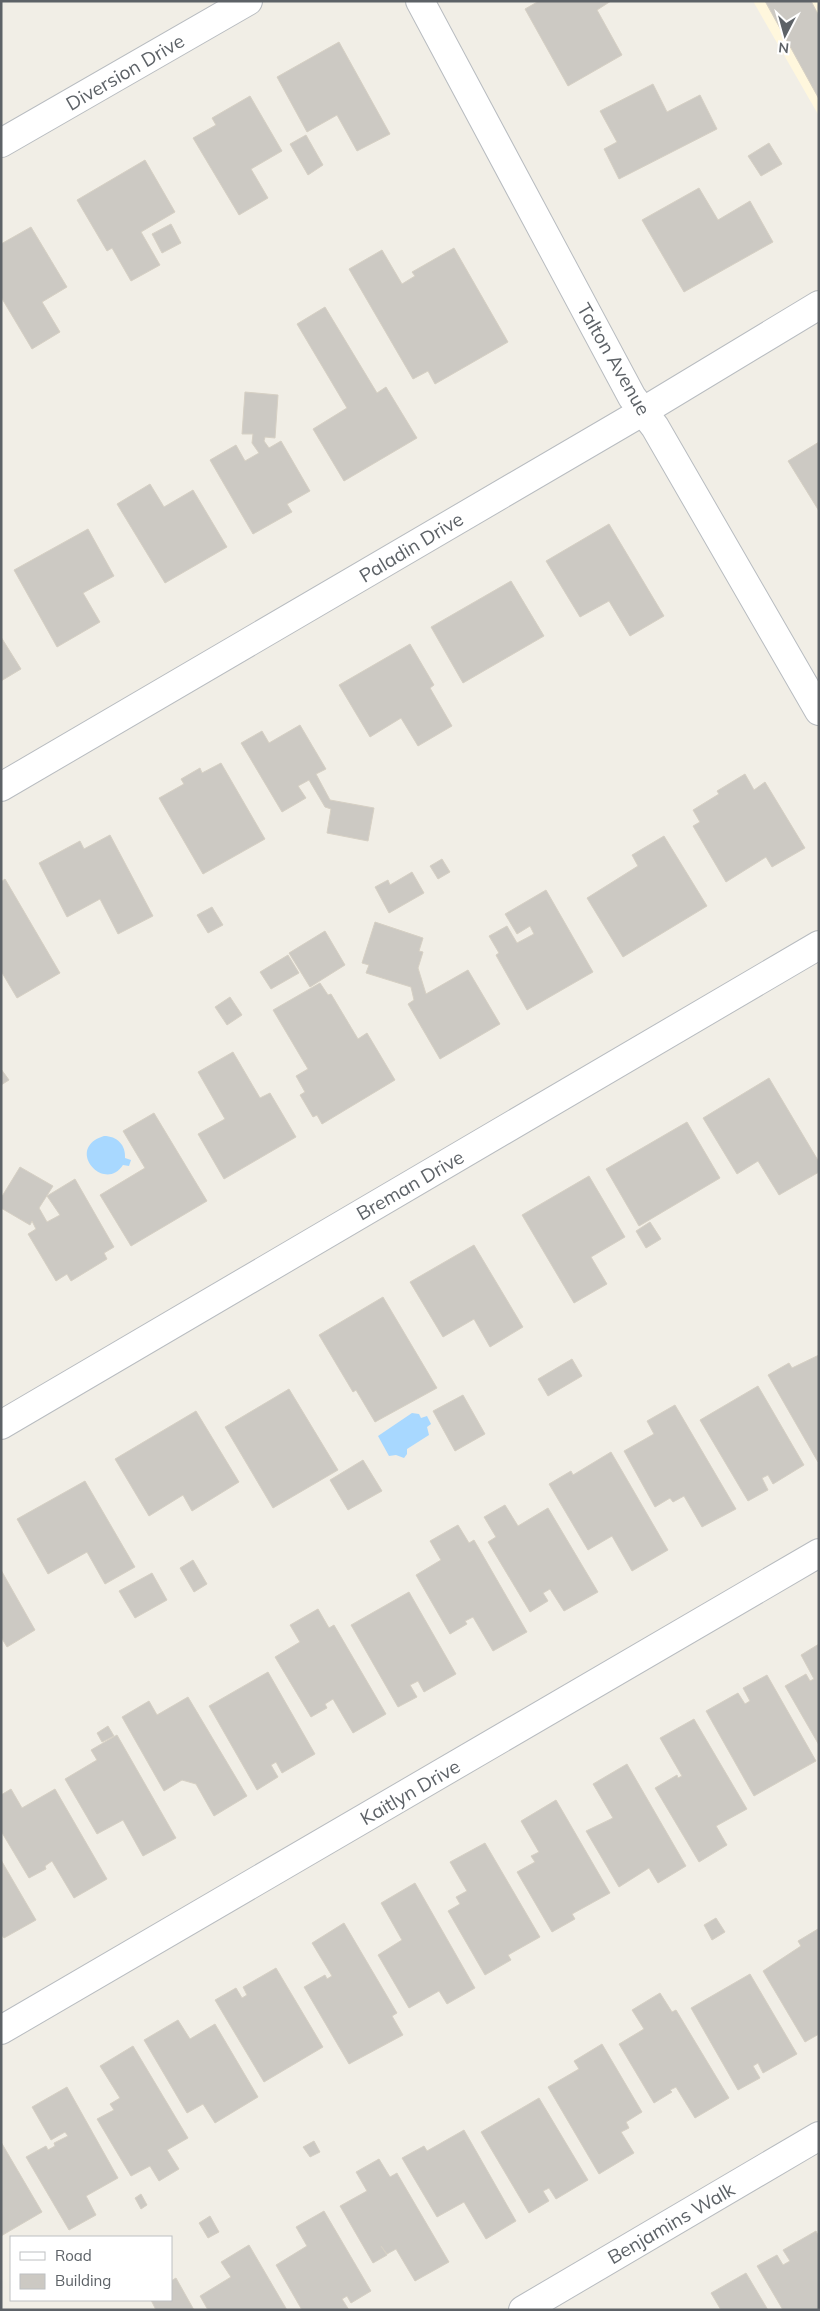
<svg xmlns="http://www.w3.org/2000/svg" width="820" height="2311" font-family="Mulish,sans-serif">
<style>
.commercial{fill:#fff7dd}
.water{fill:#a8d8ff}
.building{fill:#ccc9c3;stroke:#d6d0c4}
.lines{fill:none;stroke-linecap:round;stroke-linejoin:round}
.minor-casing{stroke:#b8bcc0;stroke-width:30}
.minor{stroke:#fff;stroke-width:28}
.labels{text-anchor:middle;dominant-baseline:central;stroke-width:4;stroke-linejoin:round;paint-order:stroke}
.street-label{font-size:19px;fill:#5d6267;stroke:#fff}
</style>
<rect width="100%" height="100%" fill="#f1eee6"/>
<!-- commercial -->
<polygon class="commercial" points="753,1 819,1 819,116"/>
<!-- water -->
<g class="water">
<path d="M104 1136C117 1136 126 1145 125 1158L131 1160 129 1166 123 1165C104 1194 64 1148 104 1136Z"/>
<polygon points="412,1413 419,1414 421,1418 427,1416 431,1424 427,1427 429,1435 407,1449 407,1454 404,1458 396,1455 389,1456 378,1436"/>
</g>
<!-- building -->
<g class="building">
<polygon points="539,1 611,1 597,10 622,55 568,86 525,9"/>
<polygon points="765,1 811,1 819,16 819,99"/>
<polygon points="339,42 390,134 357,151 337,115 307,132 277,77"/>
<polygon points="653,84 667,112 700,95 717,129 619,179 604,149 617,142 600,111"/>
<polygon points="250,96 282,151 251,169 268,198 239,215 193,138 216,125 212,118"/>
<polygon points="306,135 323,165 308,175 290,144"/>
<polygon points="769,143 782,164 761,176 748,156"/>
<polygon points="145,160 175,212 141,232 160,265 131,281 112,248 107,251 77,200"/>
<polygon points="699,188 718,220 750,201 773,242 684,292 642,220"/>
<polygon points="171,224 181,243 162,253 152,234"/>
<polygon points="31,227 67,287 42,302 60,332 32,349 1,297 1,244"/>
<polygon points="454,248 508,342 435,384 428,371 413,379 349,269 382,250 402,284 415,276 412,272"/>
<polygon points="325,307 377,393 386,387 417,438 344,481 313,429 347,408 297,324"/>
<polygon points="245,392 278,395 275,438 265,437 264,441 269,448 281,441 310,491 287,504 292,512 253,534 210,460 236,445 245,461 259,453 252,443 253,434 242,434"/>
<polygon points="819,442 819,511 788,461"/>
<polygon points="150,484 164,507 193,490 227,547 165,583 117,504"/>
<polygon points="609,524 664,616 630,636 609,601 580,617 546,561"/>
<polygon points="88,529 114,576 83,593 100,622 57,647 14,570"/>
<polygon points="511,581 544,636 463,683 431,627"/>
<polygon points="1,637 21,669 1,681"/>
<polygon points="410,644 434,685 430,688 452,726 418,746 401,718 370,737 339,685"/>
<polygon points="300,725 326,769 316,774 330,800 374,808 368,841 327,833 331,809 325,807 309,780 298,786 306,798 282,812 241,743 262,731 269,743"/>
<polygon points="221,763 265,839 203,874 159,798 184,784 181,779 200,768 202,773"/>
<polygon points="745,774 754,790 765,782 805,848 772,867 766,857 726,882 693,826 700,822 693,810 719,794 717,791"/>
<polygon points="110,835 153,916 118,934 100,899 67,917 39,863 80,841 84,849"/>
<polygon points="664,836 707,906 623,957 587,898 638,866 632,855"/>
<polygon points="442,859 450,872 438,879 430,866"/>
<polygon points="412,872 424,893 389,913 375,887 388,880 390,885"/>
<polygon points="5,879 60,973 17,998 1,971 1,882"/>
<polygon points="546,890 593,972 527,1010 497,957 496,955 499,953 489,936 507,926 517,943 534,934 530,926 517,934 505,914"/>
<polygon points="212,907 223,925 208,933 197,915"/>
<polygon points="375,922 423,938 419,951 423,952 418,968 426,994 468,970 500,1024 440,1059 408,1004 414,1000 411,987 366,973 369,965 362,963"/>
<polygon points="325,931 345,965 310,987 289,953"/>
<polygon points="288,955 299,973 271,989 260,972"/>
<polygon points="320,983 328,995 331,994 358,1039 367,1033 395,1080 322,1124 317,1115 313,1117 300,1095 305,1092 296,1076 308,1069 273,1010"/>
<polygon points="230,997 242,1015 227,1025 215,1007"/>
<polygon points="233,1052 260,1098 270,1093 296,1137 224,1179 198,1134 225,1119 198,1072"/>
<polygon points="1,1069 9,1080 1,1085"/>
<polygon points="769,1078 819,1162 819,1172 779,1195 758,1161 737,1174 703,1118"/>
<polygon points="154,1113 207,1201 131,1246 100,1195 145,1168 123,1131"/>
<polygon points="687,1122 720,1178 639,1226 606,1169"/>
<polygon points="20,1167 53,1186 39,1208 47,1222 60,1215 47,1196 75,1179 114,1247 104,1253 107,1259 71,1281 67,1274 56,1281 28,1234 36,1229 32,1221 30,1225 1,1208 1,1198"/>
<polygon points="589,1176 625,1237 591,1257 607,1284 574,1303 522,1215"/>
<polygon points="650,1222 661,1239 646,1248 636,1231"/>
<polygon points="474,1245 523,1327 490,1347 474,1319 443,1337 410,1282"/>
<polygon points="383,1297 437,1388 375,1422 356,1390 353,1392 319,1335"/>
<polygon points="819,1355 819,1462 818,1462 768,1375 789,1363 792,1368"/>
<polygon points="572,1359 582,1376 548,1396 538,1379"/>
<polygon points="758,1386 804,1465 773,1484 768,1475 762,1478 768,1490 748,1501 700,1420"/>
<polygon points="289,1389 338,1470 273,1508 225,1427"/>
<polygon points="463,1395 485,1434 455,1451 433,1411"/>
<polygon points="675,1405 736,1509 702,1527 684,1496 673,1502 670,1498 655,1507 624,1451 654,1434 647,1421"/>
<polygon points="196,1411 239,1482 192,1511 183,1495 149,1516 115,1459"/>
<polygon points="611,1452 668,1550 632,1571 612,1536 588,1550 549,1484 571,1471 573,1475"/>
<polygon points="363,1460 382,1491 348,1510 330,1480"/>
<polygon points="85,1481 135,1567 105,1584 87,1552 48,1574 17,1519"/>
<polygon points="505,1505 518,1526 548,1508 598,1592 564,1611 550,1589 543,1593 548,1601 530,1612 488,1542 496,1537 484,1517"/>
<polygon points="458,1525 469,1543 474,1540 527,1632 493,1651 473,1617 465,1621 467,1624 450,1634 416,1575 441,1560 430,1541"/>
<polygon points="193,1560 207,1584 194,1592 180,1568"/>
<polygon points="1,1570 35,1630 7,1647 1,1637"/>
<polygon points="152,1573 167,1600 135,1618 119,1591"/>
<polygon points="409,1592 456,1674 424,1692 418,1681 410,1685 417,1697 398,1707 351,1625"/>
<polygon points="318,1609 329,1628 334,1625 386,1714 353,1733 333,1699 325,1704 327,1708 311,1717 275,1657 300,1642 290,1625"/>
<polygon points="819,1644 819,1745 785,1686 806,1674 810,1681 814,1679 801,1655"/>
<polygon points="268,1672 315,1754 282,1773 276,1762 271,1765 278,1777 257,1790 209,1706"/>
<polygon points="767,1675 816,1761 754,1796 706,1711 738,1693 745,1704 750,1701 743,1688"/>
<polygon points="188,1697 247,1796 214,1816 196,1784 182,1780 164,1791 122,1717 149,1701 157,1715"/>
<polygon points="694,1719 747,1809 716,1826 727,1845 699,1862 655,1788 677,1775 678,1778 682,1776 660,1738"/>
<polygon points="108,1726 114,1736 102,1742 97,1733"/>
<polygon points="117,1735 176,1838 143,1856 123,1820 97,1834 65,1779 97,1760 91,1750"/>
<polygon points="627,1764 686,1866 658,1883 649,1868 619,1887 586,1831 613,1818 593,1784"/>
<polygon points="11,1789 22,1808 55,1789 107,1879 74,1898 52,1861 45,1866 46,1869 29,1878 1,1831 1,1795"/>
<polygon points="556,1800 610,1893 572,1914 575,1919 552,1932 517,1872 535,1862 531,1856 539,1852 521,1821"/>
<polygon points="485,1843 540,1937 508,1955 511,1960 485,1975 448,1911 460,1904 456,1897 467,1891 450,1862"/>
<polygon points="1,1860 36,1920 4,1938 1,1934"/>
<polygon points="415,1883 475,1988 447,2004 439,1991 409,2008 378,1955 402,1940 381,1903"/>
<polygon points="716,1918 725,1932 712,1940 704,1925"/>
<polygon points="344,1923 397,2013 392,2016 403,2035 349,2064 304,1987 325,1975 327,1979 332,1976 312,1943"/>
<polygon points="818,1929 819,2034 805,2042 763,1971 801,1946 798,1941"/>
<polygon points="276,1968 323,2047 264,2082 215,2000 236,1988 242,1998 247,1995 243,1987"/>
<polygon points="750,1974 797,2054 763,2073 758,2063 753,2066 760,2078 738,2090 691,2008"/>
<polygon points="660,1993 672,2012 676,2010 729,2098 695,2118 676,2087 670,2090 672,2092 654,2103 619,2044 644,2029 632,2010"/>
<polygon points="178,2020 190,2039 215,2024 258,2097 215,2123 203,2104 187,2113 144,2040"/>
<polygon points="602,2044 642,2112 626,2122 629,2128 621,2132 634,2153 599,2174 548,2087 579,2069 574,2061"/>
<polygon points="133,2046 188,2138 167,2150 179,2169 159,2181 150,2166 131,2176 97,2119 114,2110 110,2104 120,2098 100,2066"/>
<polygon points="67,2087 118,2178 86,2196 96,2215 69,2230 26,2157 46,2146 48,2150 55,2146 54,2143 68,2136 65,2132 51,2140 32,2107"/>
<polygon points="539,2098 588,2180 556,2199 549,2188 543,2191 549,2201 529,2213 481,2132"/>
<polygon points="464,2130 516,2221 486,2239 464,2202 437,2217 402,2158 424,2146 427,2151"/>
<polygon points="314,2141 320,2152 310,2157 303,2147"/>
<polygon points="1,2142 42,2212 1,2236"/>
<polygon points="379,2159 390,2177 397,2173 398,2175 449,2262 415,2281 396,2249 387,2254 381,2246 387,2255 373,2263 340,2206 367,2191 356,2172"/>
<polygon points="141,2194 147,2205 141,2209 135,2198"/>
<polygon points="324,2211 371,2291 351,2303 347,2296 342,2299 349,2310 302,2310 276,2265 307,2246 296,2227"/>
<polygon points="210,2216 219,2232 208,2238 199,2223"/>
<polygon points="816,2231 819,2237 819,2310 783,2310 757,2266 777,2255 783,2265 790,2261 783,2250"/>
<polygon points="249,2245 287,2310 208,2310 200,2296 231,2277 221,2262"/>
<polygon points="746,2273 768,2310 721,2310 711,2293"/>
<polygon points="176,2278 194,2310 156,2310 151,2300 171,2300 171,2281"/>
</g>
<g class="lines">
<defs>
<g id="minor">
<polyline points="420,1 632,397 655,427 819,711"/>
<polyline points="1,143 248,1"/>
<polyline points="1,787 642,412 819,305"/>
<polyline points="1,1425 819,945"/>
<polyline points="1,2030 819,1553"/>
<polyline points="523,2310 819,2136"/>
</g>
</defs>
<!-- minor casing -->
<use href="#minor" class="minor-casing"/>
<!-- minor -->
<use href="#minor" class="minor"/>
</g>
<g class="labels">
<!-- street labels -->
<g class="street-label">
<text transform="translate(125 72) rotate(-30)">Diversion Drive</text>
<text transform="translate(614 359) rotate(60)">Talton Avenue</text>
<text transform="translate(411 547) rotate(-31)">Paladin Drive</text>
<text transform="translate(410 1185) rotate(-30)">Breman Drive</text>
<text transform="translate(410 1792) rotate(-30)">Kaitlyn Drive</text>
<text transform="translate(671 2223) rotate(-30)">Benjamins Walk</text>
</g>
</g>
<!-- border -->
<rect width="820" height="2311" fill="none" stroke="#5d6267" stroke-width="5"/>
<!-- legend -->
<rect x="10" y="2236" width="162" height="65" fill="#ffffff" stroke="#bec0c2"/>
<rect x="20" y="2252" width="25" height="8" fill="#ffffff" stroke="#bec0c2"/>
<text x="55" y="2261" font-size="15" fill="#5d6267">Road</text>
<rect x="20" y="2274" width="25" height="15" fill="#ccc9c3" stroke="#bec0c2"/>
<text x="55" y="2286" font-size="15" fill="#5d6267">Building</text>
<!-- north arrow -->
<g transform="translate(785 35) rotate(186)" stroke="#ffffff" stroke-width="4" paint-order="stroke">
<path d="M0-4L9 19L0 12L-9 19Z" fill="#5d6267"/>
<text y="-8" font-size="14" font-weight="bold" text-anchor="middle" fill="#5d6267">N</text>
</g>
</svg>
